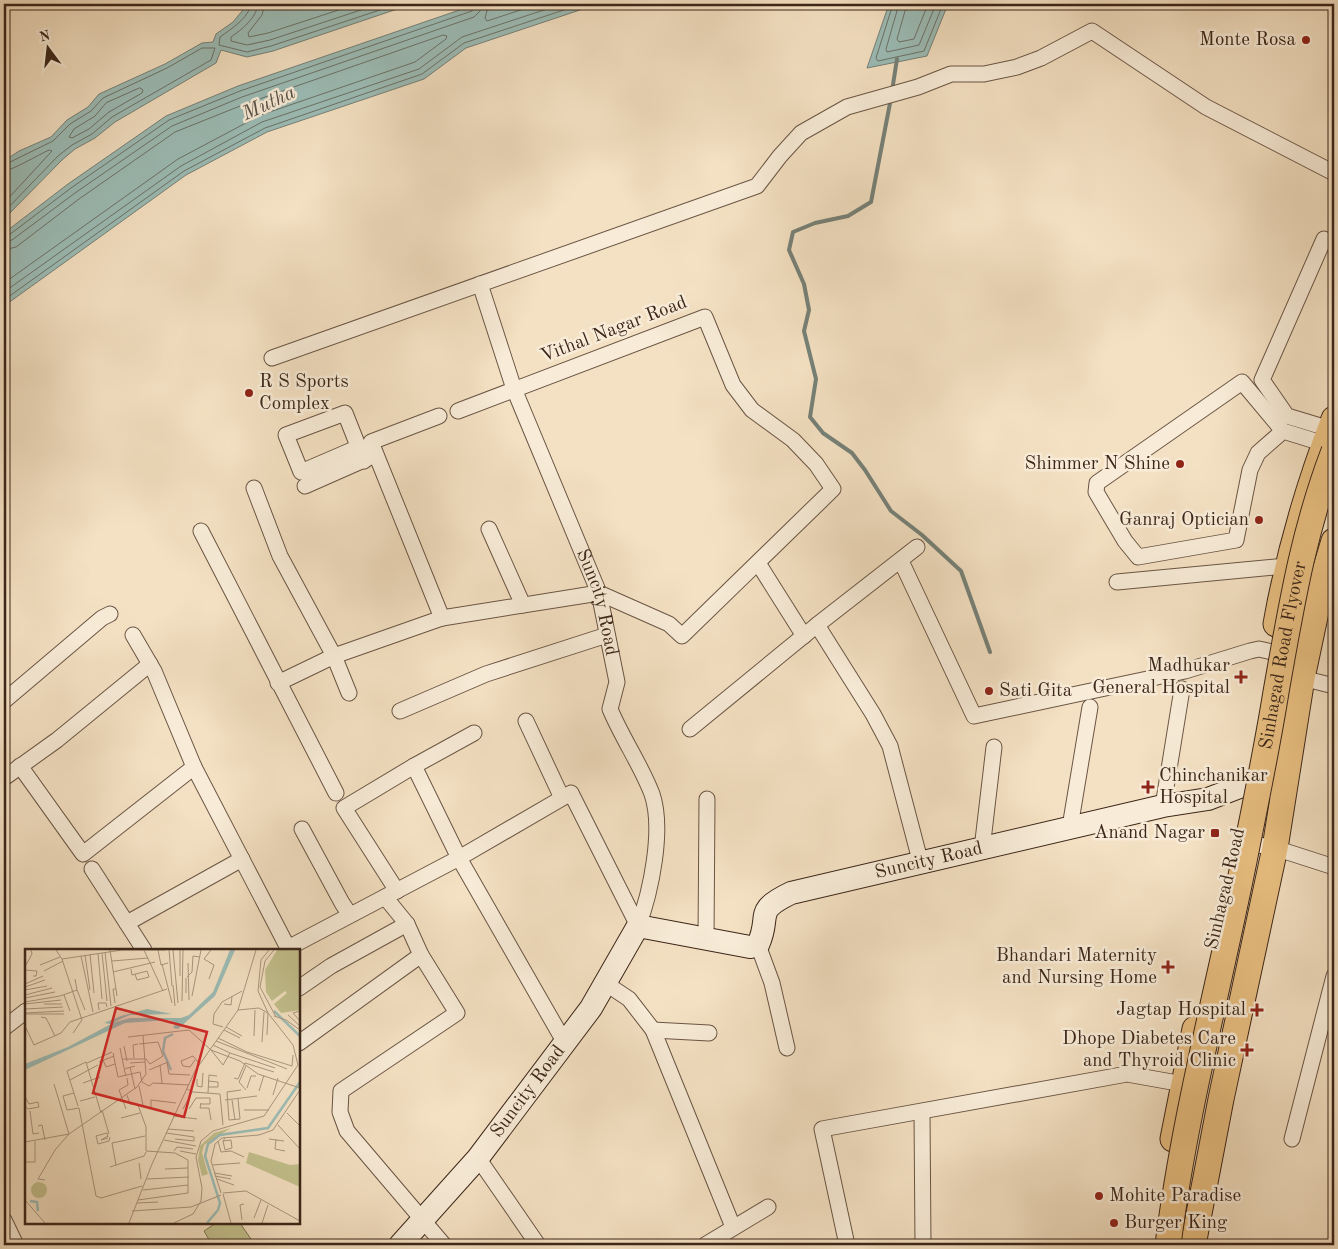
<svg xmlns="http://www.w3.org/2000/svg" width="1338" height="1249" font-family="'Old Standard TT',serif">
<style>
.green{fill:#c3c18e;stroke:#807454}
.water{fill:#9cbdb7;stroke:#768178}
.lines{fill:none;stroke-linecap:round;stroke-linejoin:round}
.shore{stroke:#6c7268;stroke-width:1}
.stream{stroke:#768178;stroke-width:4}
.street-casing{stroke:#6a5544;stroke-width:17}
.secondary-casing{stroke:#3c2619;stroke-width:24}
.primary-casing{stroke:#3c2619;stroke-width:27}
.street{stroke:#f8ecd8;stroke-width:15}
.secondary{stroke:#f8ecd8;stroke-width:22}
.primary{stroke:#eac082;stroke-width:25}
.primary-bridge-casing{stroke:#3c2619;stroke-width:27;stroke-linecap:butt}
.primary-bridge{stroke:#eac082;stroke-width:25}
.poi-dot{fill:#8f2418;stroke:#f8ecd8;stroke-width:2}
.labels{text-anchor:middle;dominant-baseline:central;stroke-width:5;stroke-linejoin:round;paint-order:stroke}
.poi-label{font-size:19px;fill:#3c2619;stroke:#f8ecd8;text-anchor:end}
.street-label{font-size:19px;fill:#3c2619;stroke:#f8ecd8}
.water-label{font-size:20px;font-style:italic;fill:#595348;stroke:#f8ecd8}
.inset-river{fill:none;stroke:#9cbdb7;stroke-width:2.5}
.inset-road{fill:none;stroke:#aa967f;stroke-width:1}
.view{fill:#d62828;fill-opacity:0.15;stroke:#d62828;stroke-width:2.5}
.inset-edge{fill:none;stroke:#3c2619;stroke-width:2.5}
</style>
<rect width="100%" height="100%" fill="#f4e1c3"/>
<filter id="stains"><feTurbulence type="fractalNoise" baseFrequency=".004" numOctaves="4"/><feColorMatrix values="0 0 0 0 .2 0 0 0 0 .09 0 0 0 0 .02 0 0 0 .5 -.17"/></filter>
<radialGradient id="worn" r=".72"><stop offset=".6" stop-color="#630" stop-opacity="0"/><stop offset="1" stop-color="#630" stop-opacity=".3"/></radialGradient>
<!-- green -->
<polygon class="green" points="216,1223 240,1223 255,1245 212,1245 204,1231"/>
<!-- water -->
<g class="water">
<polygon points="248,4 412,4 273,51 247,57 221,50 216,63 115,122 95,138 75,149 62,160 4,219 4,161 19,151 51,137 67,120 88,107 99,94 165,64 202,43 213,42 216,34 233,22"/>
<polygon points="477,4 598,4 466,48 424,79 267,132 186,175 4,306 4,233 68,184 166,116 238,86"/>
<polygon points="889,4 948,4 927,56 867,68"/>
</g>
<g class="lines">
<!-- shore -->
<g class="shore">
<path d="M251 4C249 18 231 29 220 37L219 45 247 52 271 46 398 4"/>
<path d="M258 4C257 18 241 30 231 37V41L247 45 270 40 379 4"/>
<polyline points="265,4 262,15 248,33 249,37 268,33 357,4"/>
<polyline points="489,4 485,18 487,21 539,4"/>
<polyline points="893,4 876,58 878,61 924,51 943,4"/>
<polyline points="899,4 886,49 887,52 919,45 936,4"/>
<polyline points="907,4 897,39 899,42 914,39 928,4"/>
<polygon points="140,88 143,90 142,93 109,112 89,129 72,138 69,137 74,129 95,116 106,103"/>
<polyline points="4,165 53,141 70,124 91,111 103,98 167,68 202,48 215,48 211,60 112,117 92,134 72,145 58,156 4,212"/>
<path d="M4 171C13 170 38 155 49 150L52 151 4 203"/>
<polyline points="4,236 9,235 71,188 169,120 240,91 472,11 475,4"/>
<polyline points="4,242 12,240 75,193 172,126 242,97 474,17 480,11 482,4"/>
<polyline points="4,250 16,247 79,199 175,132 245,104 443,35 447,36 446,39 415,62 261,115 178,159 4,283"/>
<polyline points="4,292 181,166 262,122 419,69 462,37 562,4"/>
<polyline points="4,300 184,171 265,128 422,74 464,43 582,4"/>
</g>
<!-- stream -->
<g class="stream">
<polyline points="892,91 897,59"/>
<polyline points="891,98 871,202 848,216 815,223 793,232 789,250 804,284 809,310 804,331 816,379 810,417 823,433 852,453 865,470 891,511 922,535 961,571 990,652"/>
</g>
<defs>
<g id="street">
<polyline points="1324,239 1262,380 1287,416 1330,429"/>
<path id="s1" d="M480 284 514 389 599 593 617 682 610 709C622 738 641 765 652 794 664 829 651 892 638 926"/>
<polyline points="272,358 757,186 780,156 801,133 847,107 918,87 951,74 984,74 1017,67 1041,58 1092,31 1206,107 1334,173"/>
<polyline points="458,411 705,317 733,385 752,410 793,440 816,464 833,489 682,636 669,624 599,593"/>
<polyline points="439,416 371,442 442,618"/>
<polyline points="1283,431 1258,453 1250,470 1236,540 1138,557 1125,541 1096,492 1097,483 1242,382 1283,431 1325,444"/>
<polyline points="359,447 301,472 286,435 345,413 364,461"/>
<polyline points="305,486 373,456"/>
<polyline points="254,488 280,556 334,656 349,693"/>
<polyline points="489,529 523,605"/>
<polyline points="201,531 336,793"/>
<polyline points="901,561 974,716 1185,671 1250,651 1259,649 1272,652"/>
<polyline points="758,563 804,636"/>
<polyline points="1117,582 1286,566"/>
<polyline points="817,625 873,714 890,746 921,864"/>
<polyline points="133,635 154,671 194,767 288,948 459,858 571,793 638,926"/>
<polyline points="1302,678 1334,686"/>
<polyline points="278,683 334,656 442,618 599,593"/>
<polyline points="4,701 102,618 110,614"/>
<polyline points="400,711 486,674 607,635"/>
<polyline points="526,721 562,798"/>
<polyline points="690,729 817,625 917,547"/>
<polyline points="20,766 83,854 194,767"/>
<polyline points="414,766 459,858 565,1043"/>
<polyline points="4,778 57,740 150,664"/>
<polyline points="1163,806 1182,689"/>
<polyline points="1070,827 1090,707"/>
<polyline points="302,829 342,903 350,915"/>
<polyline points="1241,842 1275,848 1334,867"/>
<polyline points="982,849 994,747"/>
<polyline points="92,869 144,950"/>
<polyline points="397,891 344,808 414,766 474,733"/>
<polyline points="127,923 242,859"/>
<polyline points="407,924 421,955 457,1013 341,1091 340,1112 347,1131 444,1245"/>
<polyline points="706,939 707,799"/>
<polyline points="758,945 772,983 787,1048"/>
<polyline points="605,983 629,999 653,1030 733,1227"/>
<polyline points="299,988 331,966 407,924 385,897"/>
<polyline points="4,1028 26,1011"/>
<polyline points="653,1030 709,1033"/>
<polyline points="299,1043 421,955"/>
<polyline points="922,1112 923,1245"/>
<polyline points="1292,1139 1334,976"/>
<polyline points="478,1158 538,1245"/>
<polyline points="4,1220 16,1245"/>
<polyline points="705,1245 768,1207"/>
<polyline points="847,1245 822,1129 1127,1074 1183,1084"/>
</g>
<g id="secondary">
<path id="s2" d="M400 1245 478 1158 591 1008 638 926 750 947 758 945C772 914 752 912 791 893L1163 806 1208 799 1250 783 1277 788"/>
</g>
<g id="primary">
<path d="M1276 624C1289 551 1307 489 1334 419"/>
<polyline points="1173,1139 1195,1029"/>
<polyline points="1193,1245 1221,1099 1275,848 1302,678 1324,574 1334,541"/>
</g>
</defs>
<!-- street casing -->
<use href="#street" class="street-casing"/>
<!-- secondary casing -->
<use href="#secondary" class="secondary-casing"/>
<!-- primary casing -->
<use href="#primary" class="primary-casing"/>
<!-- street -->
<use href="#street" class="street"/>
<!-- secondary -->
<use href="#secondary" class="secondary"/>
<!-- primary -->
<use href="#primary" class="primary"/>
<defs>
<g id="primary-bridge">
<path id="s3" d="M1168 1245C1185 1109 1222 976 1248 841 1258 791 1268 742 1276 692 1291 608 1303 532 1334 451"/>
</g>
</defs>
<!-- primary-bridge casing -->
<use href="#primary-bridge" class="primary-bridge-casing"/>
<!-- primary-bridge -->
<use href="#primary-bridge" class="primary-bridge"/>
</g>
<!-- markers -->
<g class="poi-dot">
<circle cx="1306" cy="40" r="5"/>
<circle cx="249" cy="393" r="5"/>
<circle cx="1180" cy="464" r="5"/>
<circle cx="1259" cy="520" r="5"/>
<path d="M1238.5 669.5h5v5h5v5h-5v5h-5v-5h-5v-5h5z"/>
<circle cx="989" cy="691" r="5"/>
<path d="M1145.5 779.5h5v5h5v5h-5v5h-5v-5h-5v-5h5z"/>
<rect x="1210" y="828" width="10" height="10" rx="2.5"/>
<path d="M1165.5 959.5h5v5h5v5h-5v5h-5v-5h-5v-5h5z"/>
<path d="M1254.5 1002.5h5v5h5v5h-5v5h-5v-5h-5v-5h5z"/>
<path d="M1244.5 1042.5h5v5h5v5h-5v5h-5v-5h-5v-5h5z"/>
<circle cx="1099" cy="1196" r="5"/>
<circle cx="1114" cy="1223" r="5"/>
</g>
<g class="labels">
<!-- poi labels -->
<g class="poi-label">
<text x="1296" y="40">Monte Rosa</text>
<text x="259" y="382" text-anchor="start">R S Sports<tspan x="259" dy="22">Complex</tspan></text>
<text x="1170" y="464">Shimmer N Shine</text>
<text x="1249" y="520">Ganraj Optician</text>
<text x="1230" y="666">Madhukar<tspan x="1230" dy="22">General Hospital</tspan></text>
<text x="999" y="691" text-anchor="start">Sati Gita</text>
<text x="1159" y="776" text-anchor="start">Chinchanikar<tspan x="1159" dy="22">Hospital</tspan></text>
<text x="1205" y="833">Anand Nagar</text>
<text x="1157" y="956">Bhandari Maternity<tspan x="1157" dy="22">and Nursing Home</tspan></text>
<text x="1246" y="1010">Jagtap Hospital</text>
<text x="1236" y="1039">Dhope Diabetes Care<tspan x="1236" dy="22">and Thyroid Clinic</tspan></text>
<text x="1109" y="1196" text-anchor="start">Mohite Paradise</text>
<text x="1124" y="1223" text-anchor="start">Burger King</text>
</g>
<!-- street labels -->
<g class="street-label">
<text transform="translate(614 330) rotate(-21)">Vithal Nagar Road</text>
<text stroke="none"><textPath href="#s1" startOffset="340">Suncity Road</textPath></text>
<text stroke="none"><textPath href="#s3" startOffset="601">Sinhagad Road Flyover</textPath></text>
<text stroke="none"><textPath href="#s2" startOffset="729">Suncity Road</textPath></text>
<text transform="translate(1226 889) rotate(-77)">Sinhagad Road</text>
<text stroke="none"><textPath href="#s2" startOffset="200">Suncity Road</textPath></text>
</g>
<!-- water labels -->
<g class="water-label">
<text transform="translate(269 104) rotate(-25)">Mutha</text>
</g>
</g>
<!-- overview -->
<g transform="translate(25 949)">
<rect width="275" height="275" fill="#f4e1c3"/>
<path d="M252 1H275V61L256 64 249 55 262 44 260 42 247 52 241 43 240 21ZM206 179 179 196 177 204 183 225 177 227 173 211 175 197 189 184ZM224 203 265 216 275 215V238L221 214ZM6 241a8 8 0 1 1 16 0a8 8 0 1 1-16 0Z" fill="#c3c18e"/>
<path d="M205 1H210L190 47 153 80 148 79 151 74 144 71 100 74 0 121V115L43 98 86 75 79 74 96 67 122 60 147 65 105 66 87 74 105 69H156L164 66 188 43Z" fill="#9cbdb7"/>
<path class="inset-river" d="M249 62 275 87M146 121 138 102 140 89 148 85M5 252 12 253 13 262M182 274 193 261 195 254 180 207 183 195 195 186 243 179 275 133"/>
<path class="inset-road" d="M31 1 37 10 57 71 48 84M85 1 92 47M119 1 138 42M133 1 136 16 143 14M144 1 147 37M148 1 153 54M155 1V27M249 1 240 12 235 38 251 68M80 3 86 57M73 4 77 50M77 4 82 52M65 5 69 44M60 6 65 41M56 7 68 63M37 10 97 1H141M87 12 123 9M163 14 164 51M137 15 147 54M1 16 7 5 6 1M15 16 35 8M106 20 107 26 122 22 124 28 112 31 110 25M0 21 12 22 11 27H8M19 22 38 12M88 23 130 13M162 28 167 23 168 7 175 8M184 30 189 16 179 10 186 1M0 35 18 27M148 36 150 57M0 38 20 31M0 41 22 37M52 41 60 61M161 44V29M0 46 27 39M39 46 45 62M167 47 176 1M0 49 30 43M157 52 158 1M0 53 35 47 52 41 50 30M90 54 88 40H91M0 55 36 51M19 55H37M199 55 206 56 207 47M0 60 38 58M74 61 73 54H81L82 58M213 61 234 59 243 64M275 62 268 64 275 72M0 64 39 62M0 65H39M263 66 275 77M249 67 261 71 275 81M16 68 21 69 30 87M0 77 9 96M198 78 188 75 189 65 197 53 217 42M201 78 217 87M199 81 215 89M242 86 243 64M229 87 230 61M103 88 164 81 186 101 215 112 233 125 275 139M193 89 222 103 267 117 268 106M191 92 262 120M237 93 239 63M114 95 133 93 138 107 125 115 121 110M9 96 36 84 45 73 142 40M188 96 205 104M99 97 102 112M95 99 99 119M186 101 198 116 205 104 250 119M88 104 93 128 115 123 117 133M109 109 108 96 113 95M97 110H121M78 111 81 118 90 115M170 111 165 118 158 117 156 112 168 107 173 113M74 113 89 107M142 113 144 125 165 126M62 114 87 103M105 114 120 113M135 116 137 134M105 118 110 140M124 121 143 113M101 127 99 120 110 117M209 129 213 130 220 114 249 123M172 130V137L177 138 178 124M45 131 73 116M117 133 124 137 128 134 164 136M58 134 75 128M29 135 44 185M114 137 118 156M183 138H193V133L183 132M222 139 226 127H231M162 140 168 143 195 145 198 176M221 141 214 133 221 117M234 142 239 126M49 144 38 147 42 161 54 159 71 247 76 249 117 237M183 144 184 126 192 127M102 146 105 155 113 156 121 178V202L150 204 163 211V244L113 251M248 146 253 129M0 148 4 155 13 153M213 150 215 170 204 171 202 143 216 141M200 151 232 147M207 151 210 171M55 152 70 148M176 154 175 159H184L186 171M0 157 3 160 14 158 13 153M53 157 42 122 61 113 76 164M101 160 94 141 103 136 102 129M158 160 167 143M164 160 171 149H185V155H175M77 161 84 185M131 161 126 159V151L151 154M219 161H244M5 162 8 185 14 184M262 164 275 177M148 167 172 170M96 169 115 164M253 176 275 200M13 177 17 176 20 191M143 180 169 182M141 184 169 188M83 187 76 191 83 189M83 188 82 184 71 187 73 195 84 192 85 188M150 190 169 192V188M244 190 259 192M251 190 250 200 260 202M139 191 171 197M193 192 196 203 206 202 219 208M198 192 206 191 207 199 200 201 198 192 200 189M0 193 44 185 112 138 121 125 118 87M149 202 152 198 168 200M155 202 171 205M1 213H10V192M114 214 116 230M91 216 87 194 120 187M187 216 215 214M85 218 119 207 121 203M140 220 163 219M189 224 207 227M190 227 206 230M122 230 164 228M192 230 209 236M20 231 13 230 30 201 44 185M118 241 163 236M196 244 186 212 190 195 197 189 234 186 248 181 275 141M198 244 221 242 275 272M198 245 206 274M0 251 20 274M112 254 133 253M107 262 166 258 196 246M229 269 236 251M217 271 215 256 219 255M104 274 127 215 170 122 213 61 231 1M149 274 168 265 176 252 177 239 171 208 176 192 188 182 239 167 273 116 268 96 243 64 233 42 236 11 244 1M237 274 243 256"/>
<path class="view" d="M91 59 182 83 159 168 68 144Z"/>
<rect width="275" height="275" class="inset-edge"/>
</g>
<!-- margin -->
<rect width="1338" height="1249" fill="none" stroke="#f4e1c3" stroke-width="20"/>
<rect x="5" y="5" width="1328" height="1239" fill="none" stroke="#3c2619" stroke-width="2.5"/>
<rect x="10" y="10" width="1318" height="1229" fill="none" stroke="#3c2619"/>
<!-- north arrow -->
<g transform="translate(48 48) rotate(345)" stroke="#f8ecd8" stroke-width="4" paint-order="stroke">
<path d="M0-4L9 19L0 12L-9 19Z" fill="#3c2619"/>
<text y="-8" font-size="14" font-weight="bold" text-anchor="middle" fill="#3c2619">N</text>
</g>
<rect width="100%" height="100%" filter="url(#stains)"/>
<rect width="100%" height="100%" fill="url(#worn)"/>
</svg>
